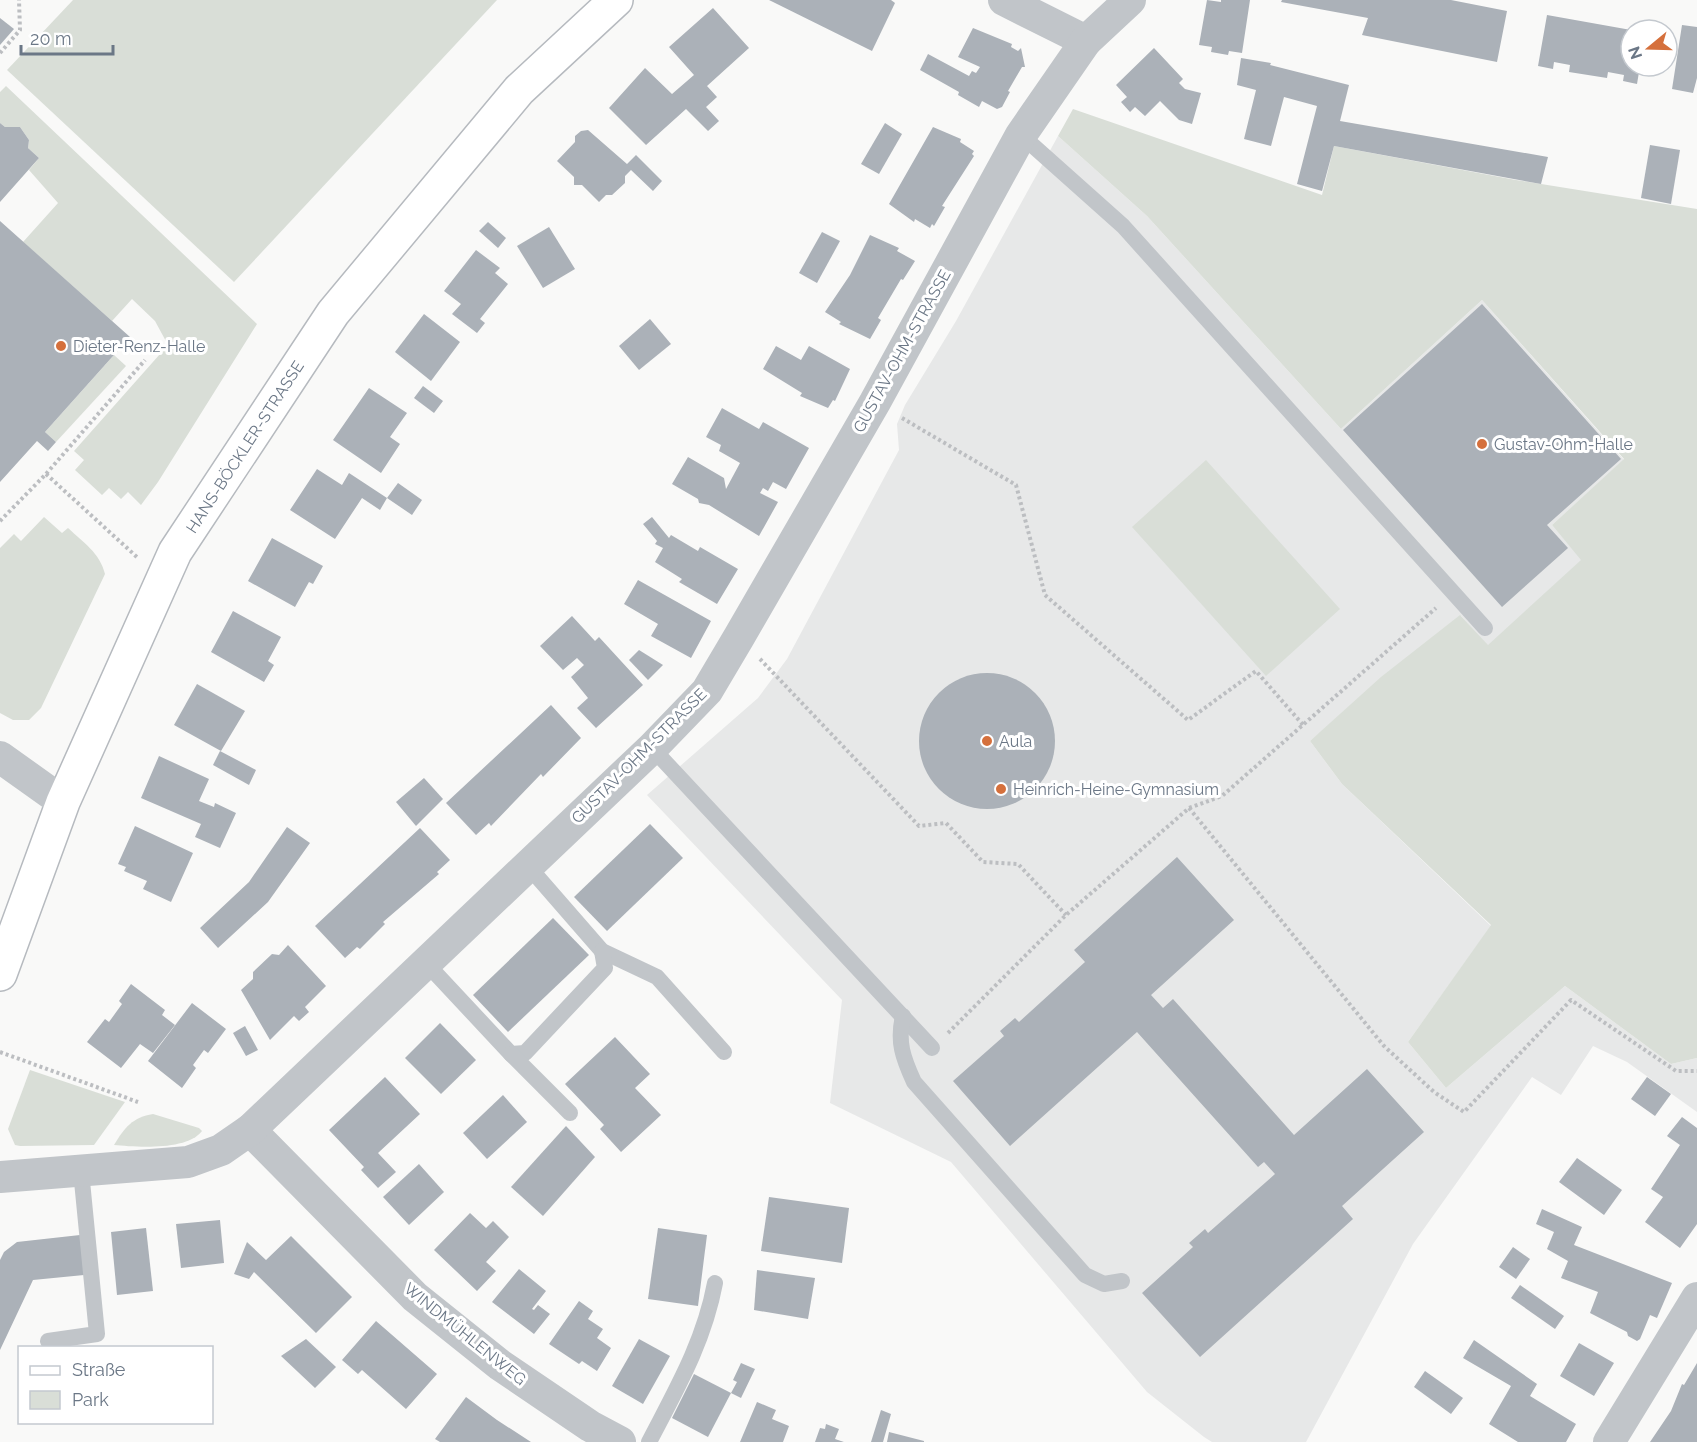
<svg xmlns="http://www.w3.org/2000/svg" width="1697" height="1442" font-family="Raleway,sans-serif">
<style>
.built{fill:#e7e8e8}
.green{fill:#d9ded7}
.building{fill:#abb1b8}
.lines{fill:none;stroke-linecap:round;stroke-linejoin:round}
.secondary-casing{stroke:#b6babf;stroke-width:36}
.path{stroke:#bcbec1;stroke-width:4;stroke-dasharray:3 3;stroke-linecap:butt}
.service{stroke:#c1c5c9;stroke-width:16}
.minor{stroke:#c1c5c9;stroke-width:32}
.secondary{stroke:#fff;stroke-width:33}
.poi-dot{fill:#d5703c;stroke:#fff;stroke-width:2}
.labels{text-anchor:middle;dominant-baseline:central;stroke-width:6;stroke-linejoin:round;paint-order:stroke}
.poi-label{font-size:16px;fill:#6b7786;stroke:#fff;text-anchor:start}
.street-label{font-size:16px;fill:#6b7786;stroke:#fff}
</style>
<rect width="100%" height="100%" fill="#f9f9f8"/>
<!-- built -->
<polygon class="built" points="1058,136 1147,216 1341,429 1482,300 1624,460 1552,525 1582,560 1488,646 1461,616 1310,741 1342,784 1491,926 1408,1042 1446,1088 1565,986 1671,1064 1697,1058 1697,1112 1627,1062 1593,1046 1561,1095 1532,1077 1413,1244 1306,1442 1212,1442 1204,1437 1147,1392 951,1162 830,1103 842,1000 647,795 758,698 787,659 899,450 897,424 905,405 956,321"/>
<!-- green -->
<g class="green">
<polygon points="73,0 497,0 234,282 7,70"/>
<polygon points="6,86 257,324 158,482 141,505 128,492 121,499 109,488 102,495 75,470 84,460 74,451 168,345 155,321 132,299 112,321 23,242 58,203 29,170 39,158 28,148 29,140 20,127 5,127 0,123 0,92"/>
<polygon points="1073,109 1322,195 1334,146 1516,180 1697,209 1697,1058 1671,1064 1565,986 1446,1088 1408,1042 1491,925 1342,784 1310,741 1381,677 1460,615 1488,645 1581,560 1552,525 1624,459 1482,300 1341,429 1147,216 1058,136"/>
<polygon points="114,355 126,366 56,442 45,432"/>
<polygon points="1206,460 1340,609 1266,676 1132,527"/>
<path d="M44 517 62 533 68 528C83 542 100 553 105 574L41 708 29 720H13L0 713V548L14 534 21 541Z"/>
<polygon points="30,1070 125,1102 94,1145 20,1146 15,1145 8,1129"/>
<path d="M153 1114 199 1128 202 1131C187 1151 136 1147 114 1145 124 1128 133 1117 153 1114Z"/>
</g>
<!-- building -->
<g class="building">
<polygon points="769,0 891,0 895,3 872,51"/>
<polygon points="1207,0 1221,2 1221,0 1250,0 1242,53 1229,51 1228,55 1211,52 1212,47 1199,45"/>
<polygon points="1282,0 1451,0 1507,11 1497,62 1362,35 1368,18 1281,2"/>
<polygon points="713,8 749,48 707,86 717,97 706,107 719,121 708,131 686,109 646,145 609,108 645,68 672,94 694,75 669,47"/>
<polygon points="1547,15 1631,30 1631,66 1640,66 1637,84 1623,81 1624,75 1608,72 1607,78 1569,72 1570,65 1554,62 1553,69 1538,66"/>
<polygon points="0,18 14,29 0,45"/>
<polygon points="1682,25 1697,27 1697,78 1693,93 1672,89"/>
<polygon points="973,28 1012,44 1011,47 1018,51 1021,48 1025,67 1022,67 1008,91 1010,92 1002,107 997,109 982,101 979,107 958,95 959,92 920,70 928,54 969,76 972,71 976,73 980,67 958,57"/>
<polygon points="1154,48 1183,79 1179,83 1185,89 1201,93 1192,124 1179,120 1160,101 1145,116 1135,107 1130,112 1121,102 1127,97 1116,85"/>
<polygon points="1241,58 1271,63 1270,65 1349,85 1340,121 1548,157 1541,184 1334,146 1322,191 1297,184 1317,106 1284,97 1271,146 1244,139 1256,90 1237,85"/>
<polygon points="0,123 5,127 20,127 29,140 28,148 39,158 0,202"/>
<polygon points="885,123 902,134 879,174 861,164"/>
<polygon points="933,127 961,139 960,142 974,151 972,154 974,156 942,206 945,207 934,226 932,224 930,228 915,219 914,222 889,204"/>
<polygon points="588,130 627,164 636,155 662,181 653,191 631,170 625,176 625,183 612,195 606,195 599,202 582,185 574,185 574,177 557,161 575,142 575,136 581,131"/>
<polygon points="1650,145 1680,150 1671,204 1641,198"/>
<polygon points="0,221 130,337 45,432 56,442 48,451 37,441 0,482"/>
<polygon points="488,222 506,238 498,248 479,231"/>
<polygon points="549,227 575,269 543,288 517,246"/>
<polygon points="822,232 840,241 817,283 799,273"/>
<polygon points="870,235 899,248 897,251 915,261 903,280 901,279 878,318 881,320 870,339 839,324 841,322 825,312 850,275"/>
<polygon points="476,250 500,268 495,273 508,284 480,319 485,323 477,333 452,314 461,304 444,291"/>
<polygon points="1482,304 1621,459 1547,525 1568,548 1502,607 1343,430"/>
<polygon points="424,314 460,342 431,381 395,352"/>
<polygon points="650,319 671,344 639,370 619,346"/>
<polygon points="776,346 801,360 809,346 850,369 835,401 833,400 828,408 800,396 802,393 763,369"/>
<polygon points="423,386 443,401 434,413 414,398"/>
<polygon points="369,388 407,413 390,437 400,444 381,473 333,440"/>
<polygon points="722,408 759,429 763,422 809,448 786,489 773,482 768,491 763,488 760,493 778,502 759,536 709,505 699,503 698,499 672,484 688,457 724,478 726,489 740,463 719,451 721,445 706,437"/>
<polygon points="317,469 342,485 349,473 387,498 380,510 362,498 335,539 290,510"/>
<polygon points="398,483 422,500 412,515 387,498"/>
<polygon points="652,517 669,538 671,535 698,551 700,547 738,569 717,604 679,582 682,579 655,562 663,548 655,544 657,541 643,524"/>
<polygon points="272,538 323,566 313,584 309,582 295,607 248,581"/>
<polygon points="638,580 711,621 691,658 651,636 658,624 624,604"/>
<polygon points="233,611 281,637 268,661 274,665 264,682 211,652"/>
<polygon points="572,616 595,641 599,637 643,685 596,728 577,708 588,698 571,677 584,665 577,658 563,670 540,646"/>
<polygon points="639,650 663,665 648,680 629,660"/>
<circle cx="987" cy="741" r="68"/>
<polygon points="197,684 245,711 221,751 174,725"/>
<polygon points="551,705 581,738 543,777 541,774 491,826 489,823 476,835 446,803"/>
<polygon points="220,751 256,770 249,785 213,765"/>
<polygon points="159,756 209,779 199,801 214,807 215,803 236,813 220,848 195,837 201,824 141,798"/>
<polygon points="424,778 443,799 416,826 396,802"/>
<polygon points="650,824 683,858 607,931 574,897"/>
<polygon points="135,826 193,853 171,902 143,889 147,881 124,871 126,867 118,864"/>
<polygon points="287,827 310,843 268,902 218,948 200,928 249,882"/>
<polygon points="420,828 450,860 437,872 439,874 383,922 385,924 360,949 357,947 345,958 315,926"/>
<polygon points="1177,857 1234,920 1151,995 1163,1008 1173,999 1294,1135 1367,1069 1424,1132 1342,1206 1353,1219 1200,1357 1142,1293 1193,1247 1189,1243 1205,1229 1208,1233 1275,1174 1264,1162 1258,1167 1137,1032 1010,1146 953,1081 1004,1036 1000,1031 1015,1018 1019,1022 1085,962 1074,950"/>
<polygon points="553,918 589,955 508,1032 473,995"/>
<polygon points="288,945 326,986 305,1007 309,1012 299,1021 294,1016 270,1040 241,990 253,979 253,972 272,954 279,955"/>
<polygon points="131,984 165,1010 162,1015 175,1025 153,1053 140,1044 121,1068 87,1042 105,1019 109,1022 122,1004 119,1001"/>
<polygon points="192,1003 226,1029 208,1053 204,1050 193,1065 196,1068 182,1088 148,1061"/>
<polygon points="440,1023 476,1060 441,1094 405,1058"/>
<polygon points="245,1026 258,1050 246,1056 233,1033"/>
<polygon points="615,1037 650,1074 635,1088 661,1115 621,1152 600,1129 604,1125 565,1084"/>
<polygon points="385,1077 420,1114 378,1153 396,1172 378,1188 361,1170 364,1167 329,1130"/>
<polygon points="1647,1077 1671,1094 1655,1116 1631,1099"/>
<polygon points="503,1095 527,1122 487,1159 463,1133"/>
<polygon points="1682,1117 1697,1128 1697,1224 1680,1248 1645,1222 1663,1197 1651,1189 1680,1145 1667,1136"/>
<polygon points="566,1126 595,1157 543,1216 511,1187"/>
<polygon points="1577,1158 1622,1190 1604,1215 1559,1182"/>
<polygon points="419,1164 444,1192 409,1225 383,1197"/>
<polygon points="769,1197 849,1208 842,1263 761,1251"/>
<polygon points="1542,1209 1582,1227 1574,1245 1672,1283 1657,1318 1650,1315 1640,1339 1637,1341 1628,1336 1627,1332 1590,1313 1598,1292 1561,1278 1568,1261 1547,1249 1554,1232 1536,1224"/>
<polygon points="470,1213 486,1228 493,1221 509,1237 486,1262 496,1271 477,1291 434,1250"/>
<polygon points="220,1220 224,1263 181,1268 176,1224"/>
<polygon points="146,1228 153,1291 117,1295 111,1232"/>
<polygon points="658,1228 707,1235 698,1306 648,1299"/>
<polygon points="80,1235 84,1275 33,1280 0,1350 0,1260 4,1252 17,1242"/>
<polygon points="291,1236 352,1297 316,1333 254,1272 249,1279 234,1274 247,1242 266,1260"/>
<polygon points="1513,1247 1530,1259 1516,1279 1499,1267"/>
<polygon points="519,1269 546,1291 532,1309 534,1310 538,1305 550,1314 534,1334 492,1302"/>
<polygon points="757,1270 815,1278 808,1319 754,1310"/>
<polygon points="1520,1285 1564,1316 1555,1329 1511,1298"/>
<polygon points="579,1301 593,1311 588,1319 603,1329 597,1338 611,1348 597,1371 582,1361 579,1364 549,1344"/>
<polygon points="376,1321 437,1374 406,1409 362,1370 358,1374 342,1360"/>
<polygon points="306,1339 336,1367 315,1388 281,1356"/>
<polygon points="639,1339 670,1356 643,1404 612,1386"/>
<polygon points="1474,1340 1537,1384 1530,1396 1576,1424 1566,1442 1518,1442 1489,1424 1511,1386 1463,1358"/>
<polygon points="1579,1343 1614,1363 1594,1396 1560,1376"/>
<polygon points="741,1363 755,1369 741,1398 731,1393 737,1382 733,1380"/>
<polygon points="1697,1363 1697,1442 1650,1442 1671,1411 1682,1384 1684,1385"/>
<polygon points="1425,1371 1463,1398 1451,1414 1414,1387"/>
<polygon points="694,1374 731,1393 708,1437 672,1418"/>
<polygon points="466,1397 497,1420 531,1442 440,1442 435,1439"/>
<polygon points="757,1402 776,1410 772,1419 789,1426 783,1442 740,1442"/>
<polygon points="881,1410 891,1414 883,1442 871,1442"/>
<polygon points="826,1424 839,1429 835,1439 844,1442 815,1442 820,1428 825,1429"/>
<polygon points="889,1432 924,1441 924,1442 887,1442"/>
</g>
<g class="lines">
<defs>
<polyline id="secondary" points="0,974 63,802 175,552 333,313 519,90 616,0"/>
</defs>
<!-- secondary casing -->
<use href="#secondary" class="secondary-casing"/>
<!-- path -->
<g class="path">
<polyline points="0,53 20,30 19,0"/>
<polyline points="902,418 1016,485 1045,595 1188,720 1256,671 1304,726"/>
<polyline points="46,474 138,558"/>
<polyline points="0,521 46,474 145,360"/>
<polyline points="760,659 919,826 946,823 983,862 1018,864 1066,915"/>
<polyline points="1189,808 1384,1046 1434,1092 1464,1112 1571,1000 1676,1071 1697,1071"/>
<polyline points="948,1033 1066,915 1189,808 1222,796 1436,608"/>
<polyline points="0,1052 138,1102"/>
</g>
<!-- service -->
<g class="service">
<polyline points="1021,135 1123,226 1485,628"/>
<polyline points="652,748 932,1048"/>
<polyline points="528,866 602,951 657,977 724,1052"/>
<polyline points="426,963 511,1054 525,1053 605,968 602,951"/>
<path d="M903 1016C897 1042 903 1058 914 1082L1085 1275 1104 1284 1122 1281"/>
<polyline points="511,1054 570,1113"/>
<polyline points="48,1341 97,1334 81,1171"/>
<path d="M649 1442C676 1390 704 1342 715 1283"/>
</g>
<!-- minor -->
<g class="minor">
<polyline points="1004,0 1086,41"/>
<polyline points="0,757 63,802"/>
<polyline points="250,1130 415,1297 500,1365 590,1426 620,1442"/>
<polyline points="0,1177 188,1162 221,1150 250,1130 652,748 707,691 739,637 875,402 1021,135 1086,41 1130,0"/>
<polyline points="1609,1442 1697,1298"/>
</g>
<!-- secondary -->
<use href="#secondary" class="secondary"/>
</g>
<!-- markers -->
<g class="poi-dot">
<circle cx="61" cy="346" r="6"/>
<circle cx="1482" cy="444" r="6"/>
<circle cx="987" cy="741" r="6"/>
<circle cx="1001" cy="789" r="6"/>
</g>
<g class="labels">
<!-- poi labels -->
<g class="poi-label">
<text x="73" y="346">Dieter-Renz-Halle</text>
<text x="1494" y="444">Gustav-Ohm-Halle</text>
<text x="999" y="741">Aula</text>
<text x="1013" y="789">Heinrich-Heine-Gymnasium</text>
</g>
<!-- street labels -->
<g class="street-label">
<text transform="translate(902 351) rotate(-61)">GUSTAV-OHM-STRASSE</text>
<text transform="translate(245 447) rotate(-57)">HANS-BÖCKLER-STRASSE</text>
<text transform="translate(639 756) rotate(-45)">GUSTAV-OHM-STRASSE</text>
<text transform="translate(465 1334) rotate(39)">WINDMÜHLENWEG</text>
</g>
</g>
<!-- legend -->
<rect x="18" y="1346" width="195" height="78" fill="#ffffff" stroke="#c4c9cf" stroke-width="1.5"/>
<rect x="30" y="1366" width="30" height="9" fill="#ffffff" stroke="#c4c9cf" stroke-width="1.5"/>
<text x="72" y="1376" font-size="18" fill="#6b7786">Straße</text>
<rect x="30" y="1391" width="30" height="18" fill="#d9ded7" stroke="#c4c9cf" stroke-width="1.5"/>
<text x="72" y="1406" font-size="18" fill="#6b7786">Park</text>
<!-- north arrow -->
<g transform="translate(1649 48) rotate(251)"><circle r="28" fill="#ffffff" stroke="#c4c9cf" stroke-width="1.5"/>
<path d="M0-4.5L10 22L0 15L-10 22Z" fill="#d5703c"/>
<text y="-9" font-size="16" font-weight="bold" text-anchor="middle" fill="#6b7786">N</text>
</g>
<!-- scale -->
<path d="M21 45v9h92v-9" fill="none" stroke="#6b7786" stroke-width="3"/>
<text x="30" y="45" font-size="18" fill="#6b7786" stroke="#ffffff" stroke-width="4.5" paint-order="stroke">20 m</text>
</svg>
